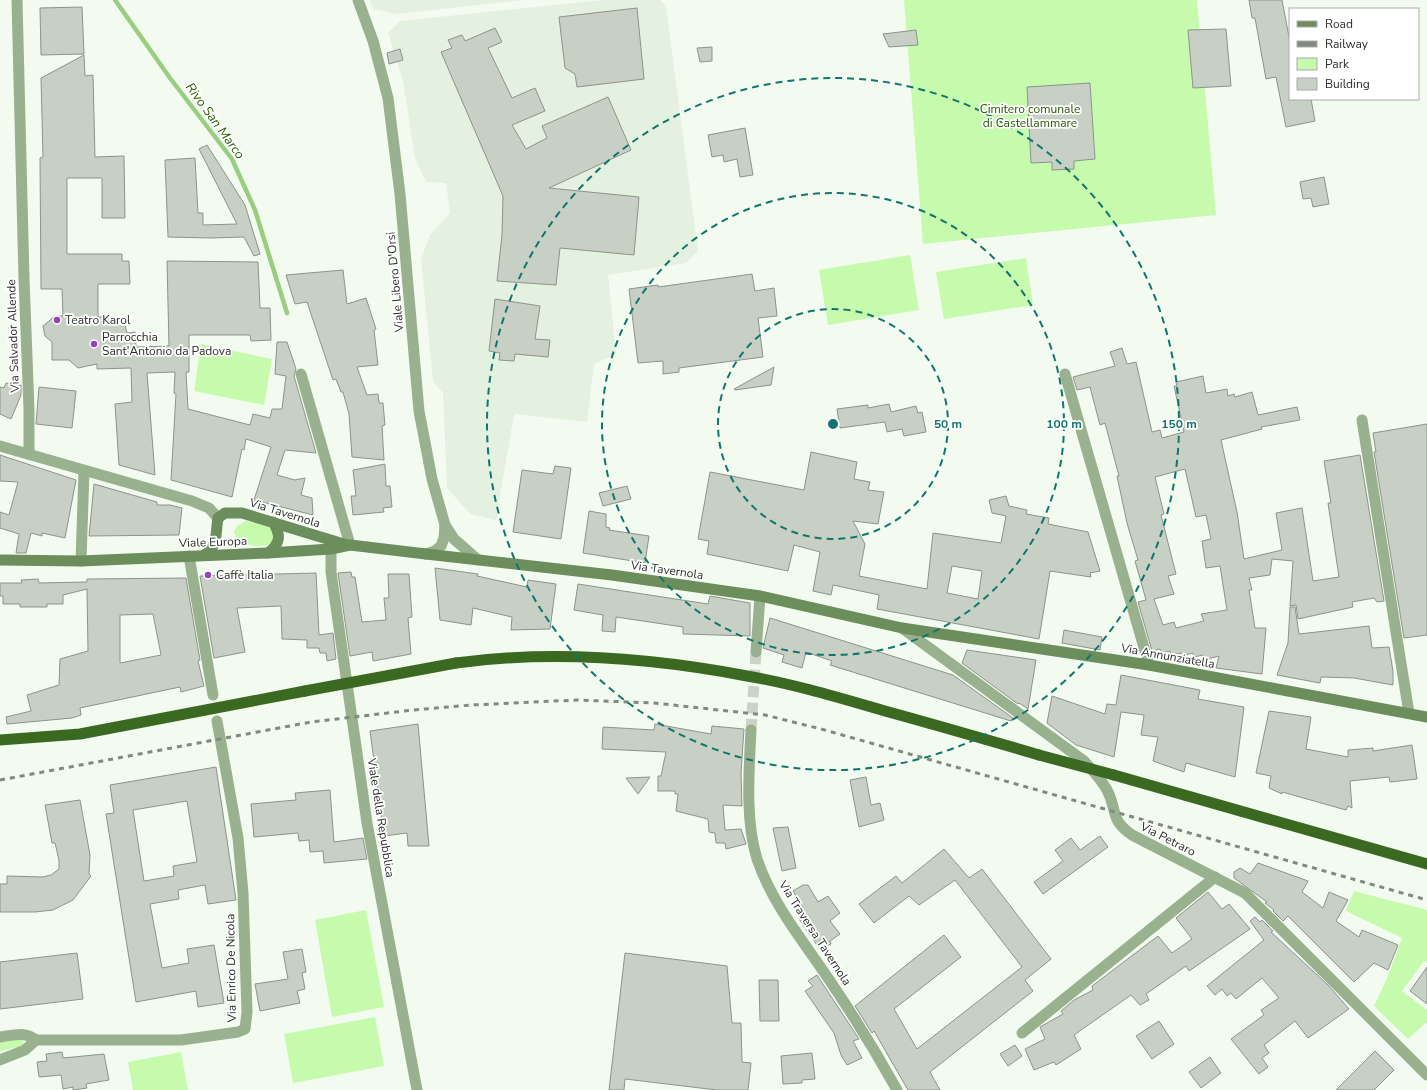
<svg xmlns="http://www.w3.org/2000/svg" width="1427" height="1090" font-family="'Nunito Sans',sans-serif">
<style>
.built{fill:#e5f1e0}
.green{fill:#c6fbad}
.lines{fill:none;stroke-linecap:round;stroke-linejoin:round}
.stream{stroke:#99ce80;stroke-width:4.5}
.building{fill:#c8cfc5;stroke:#8d938a;fill-rule:evenodd}
.minor-tunnel{stroke:#cbd2c8;stroke-width:11;stroke-dasharray:11 5.5;stroke-linecap:butt}
.minor{stroke:#99b18f;stroke-width:11}
.tertiary{stroke:#99b18f;stroke-width:11}
.secondary{stroke:#6c8d5c;stroke-width:11}
.trunk{stroke:#3c6922;stroke-width:11}
.rail{stroke:#838881;stroke-width:3;stroke-dasharray:5 5;stroke-linecap:butt}
.trunk-bridge{stroke:#3c6922;stroke-width:11}
.ring{fill:none;stroke:#0f766e;stroke-width:2;stroke-dasharray:7 5}
.poi-dot{fill:#9745b4;stroke:#fff;stroke-width:1.5}
.labels{text-anchor:middle;dominant-baseline:central;stroke-width:3.5;stroke-linejoin:round;paint-order:stroke}
.park-label{font-size:12px;fill:#275602;stroke:#fff}
.street-label{font-size:12px;fill:#2b2d29;stroke:#fff}
.poi-label{font-size:12px;fill:#2b2d29;stroke:#fff;text-anchor:start}
.water-label{font-size:13px;font-style:italic;fill:#295905;stroke:#fff}
.centre{fill:#0f766e;stroke:#fff;stroke-width:2}
.ring-label{font-size:12px;text-anchor:middle;font-weight:bold;fill:#0f766e;stroke:#fff;stroke-width:3.5;stroke-linejoin:round;paint-order:stroke}
</style>
<rect width="100%" height="100%" fill="#f3fbf0"/>
<!-- built -->
<g class="built">
<polygon points="370,0 523,0 397,14 373,9"/>
<polygon points="603,0 660,0 666,6 698,251 686,263 608,275 616,354 594,364 587,422 514,414 496,520 470,514 447,488 443,393 433,382 421,259 430,235 450,213 446,183 426,182 415,158 403,81 388,33 400,21"/>
</g>
<!-- green -->
<g class="green">
<polygon points="904,0 1197,0 1216,215 923,244"/>
<polygon points="910,255 919,310 828,325 819,270"/>
<polygon points="1026,258 1033,305 944,319 936,272"/>
<polygon points="201,344 272,359 264,405 194,391"/>
<path d="M246 521C256 523 270 524 275 534L272 542C263 549 247 546 238 542L234 531 237 526Z"/>
<polygon points="1354,891 1427,910 1427,962 1424,961 1402,991 1427,1010 1427,1022 1408,1039 1374,1006 1388,976 1402,938 1346,911"/>
<polygon points="366,910 384,1007 332,1017 315,920"/>
<polygon points="375,1017 384,1066 293,1083 284,1034"/>
<polygon points="22,1039 24,1044 23,1046 0,1051 0,1042"/>
<polygon points="181,1052 188,1090 133,1090 128,1062"/>
</g>
<g class="lines">
<!-- stream -->
<polyline class="stream" points="115,0 170,78 232,159 255,210 287,313"/>
</g>
<!-- building -->
<g class="building">
<polygon points="1249,0 1282,0 1290,42 1290,99 1311,99 1315,121 1286,127 1276,77 1266,79 1255,18 1252,18"/>
<polygon points="82,7 84,54 41,55 40,8"/>
<polygon points="637,8 644,79 577,87 575,74 565,68 559,17"/>
<polygon points="495,28 502,42 488,48 512,98 535,88 545,111 512,125 526,149 547,138 542,126 608,97 631,150 549,188 639,197 634,255 560,248 556,285 497,281 502,235 503,196 441,52 452,48 448,40 462,35 465,41"/>
<polygon points="1226,29 1231,86 1193,88 1188,30"/>
<polygon points="916,30 918,45 889,47 883,34"/>
<polygon points="712,47 712,61 700,62 697,48"/>
<polygon points="400,49 403,60 389,64 387,53"/>
<polygon points="84,55 85,76 93,75 95,157 124,156 125,218 102,218 102,178 67,178 67,254 122,254 122,261 129,261 130,284 98,284 98,317 115,317 125,325 127,333 135,332 136,347 169,346 167,261 258,262 260,308 270,308 271,340 251,341 250,335 189,335 189,372 186,372 188,409 250,425 253,414 270,418 272,409 282,409 286,376 275,374 277,342 287,342 296,369 294,376 316,453 285,450 277,475 295,480 305,478 301,495 312,498 313,515 254,500 271,447 246,439 244,450 242,449 232,497 171,480 176,394 174,393 175,372 147,373 155,475 119,465 115,404 132,402 131,368 97,369 97,364 78,368 69,360 52,360 52,342 45,336 43,326 55,316 63,316 62,289 41,289 40,158 43,157 41,78"/>
<polygon points="1090,83 1095,159 1074,161 1074,169 1052,170 1052,162 1031,163 1027,87"/>
<polygon points="745,128 753,175 740,177 737,159 724,162 723,155 712,157 708,135"/>
<polygon points="207,145 245,205 260,254 254,256 244,237 210,238 168,237 165,160 195,158 198,213 203,213 203,225 237,224 199,149"/>
<polygon points="1324,177 1329,204 1313,207 1311,198 1303,199 1300,182"/>
<polygon points="343,270 347,304 366,298 376,329 374,330 378,365 357,367 367,395 378,394 379,403 383,403 385,425 382,426 384,460 352,457 349,414 343,392 341,392 336,379 333,380 307,302 295,304 286,275"/>
<polygon points="752,274 755,291 774,288 777,316 758,318 763,357 679,368 679,372 663,374 663,361 638,363 629,289 658,285 658,287"/>
<polygon points="495,299 540,306 535,339 550,340 548,357 515,354 514,361 499,360 500,353 489,351"/>
<path d="M1122 348 1127 364 1136 362 1152 432 1160 430 1162 438 1184 432 1174 386H1177L1176 382 1203 376 1206 393 1227 389 1228 396 1234 394 1235 397 1252 392 1258 415 1297 407 1300 420 1261 427 1262 429 1221 440 1237 512 1244 559 1282 550 1276 513 1302 508 1313 581 1339 577 1328 503H1331L1324 461 1360 455 1384 601 1377 602 1374 598 1352 602 1353 607 1298 619 1296 605 1290 606 1293 561 1272 559 1270 575 1249 578 1252 590H1249L1255 628H1266L1262 674 1216 668 1219 656 1204 660 1203 655 1194 657 1193 653 1182 656V653L1171 655 1170 651 1162 653 1160 649 1152 651 1138 602 1146 600 1135 561 1138 560 1127 523 1117 476H1119L1105 423 1100 425 1090 387 1077 390 1073 377 1115 366 1110 352ZM1185 469 1196 517 1206 515 1211 539 1202 541 1206 568 1220 566 1227 610 1201 614 1204 621 1176 628 1174 622 1163 625 1154 599 1174 594 1168 576 1176 574 1161 515 1164 514 1155 477Z"/>
<polygon points="774,367 771,385 735,390 734,389"/>
<polygon points="6,383 21,385 21,395 11,419 0,414 0,387 4,388"/>
<polygon points="39,387 76,391 72,428 36,424"/>
<polygon points="889,404 891,412 916,406 918,413 922,412 926,432 904,436 902,429 887,432 885,422 840,428 837,409 868,405 868,408"/>
<polygon points="1427,424 1427,635 1404,638 1374,452 1376,452 1373,433"/>
<path d="M811 452 857 462 854 479 870 482 868 490 884 492 878 524 853 521 865 544 859 576 927 589 933 533 1001 543 1006 516 992 513 989 500 1006 496 1009 506 1027 510 1026 514 1049 518 1048 524 1088 532 1100 571 1090 573 1091 577 1050 571 1039 639 877 609 879 595 833 585 831 595 813 591 820 552 794 545 788 571 707 554 709 541 698 539 710 472 804 490ZM952 566 982 571 978 599 947 593Z"/>
<polygon points="0,455 76,480 65,538 42,533 42,536 31,533 26,553 16,553 19,534 0,528 0,512 9,515 18,482 0,481"/>
<polygon points="385,464 386,486 390,486 392,507 383,508 384,512 353,515 351,496 356,496 353,470"/>
<polygon points="555,466 571,468 561,539 513,532 522,470 553,474"/>
<polygon points="94,484 157,502 157,505 170,505 182,508 179,535 89,536"/>
<polygon points="627,486 631,499 603,506 599,493"/>
<polygon points="589,511 606,514 606,527 610,528 609,530 649,536 645,563 583,553"/>
<polygon points="435,568 478,574 477,576 527,587 528,580 556,584 550,629 511,630 512,617 473,608 471,625 440,620"/>
<polygon points="351,572 352,577 355,577 362,622 386,620 384,598 389,598 388,574 409,574 412,617 408,618 411,654 373,661 372,652 350,656 338,573"/>
<polygon points="316,573 319,635 333,633 336,659 327,661 326,653 320,653 319,648 307,648 307,640 282,639 281,606 237,608 245,652 214,658 200,576"/>
<path d="M186 578 200 660 198 661 204 686 181 692 180 687 80 708 81 715 72 718 7 724 6 717 31 711 27 695 59 685 60 659 88 651 87 589 63 595V604H47V607H20V604H3V596H0V583H22L21 580 38 579 39 583 87 582V579ZM153 614 161 655 120 663V615Z"/>
<polygon points="578,584 708,604 710,596 750,603 750,636 683,634 683,627 616,617 615,632 602,631 603,615 574,610"/>
<polygon points="1290,607 1295,607 1299,634 1369,626 1372,648 1389,647 1393,671 1393,685 1354,678 1321,677 1320,683 1277,675 1288,643"/>
<polygon points="770,618 953,675 1013,718 1011,721 830,665 832,661 806,652 802,668 782,662 784,655 763,648"/>
<polygon points="1064,630 1102,637 1100,650 1062,643"/>
<polygon points="967,650 1036,660 1028,709 1019,703 1018,704 962,663"/>
<polygon points="1121,675 1200,690 1198,699 1244,707 1235,777 1186,763 1184,772 1153,761 1158,737 1141,735 1144,715 1121,712 1114,757 1076,745 1047,723 1052,696 1105,714 1107,704 1116,705"/>
<polygon points="1269,711 1311,717 1306,749 1348,757 1348,750 1373,748 1373,751 1412,745 1417,779 1390,782 1389,777 1350,781 1352,808 1348,806 1346,810 1282,792 1282,794 1269,788 1271,776 1256,773"/>
<polygon points="418,724 429,846 408,846 407,833 384,836 370,731"/>
<polygon points="655,724 711,734 712,726 744,729 741,773 742,806 723,805 725,830 741,829 746,844 726,849 725,843 716,843 715,833 709,832 708,819 676,811 678,794 675,794 675,791 658,791 658,776 661,776 666,752 602,749 603,727 654,730"/>
<path d="M216 767 236 900 208 904 205 885 178 890 179 899 150 904 162 968 189 963 187 949 214 945 224 1003 198 1007 196 991 136 1002 106 814 114 813 110 785ZM187 801 197 862 173 866 174 876 144 881 133 810Z"/>
<polygon points="650,777 638,794 626,778"/>
<polygon points="866,777 871,805 880,803 884,820 859,827 850,780"/>
<polygon points="330,790 334,842 363,838 367,859 324,863 323,851 310,852 309,840 299,841 298,833 254,837 251,804 296,800 295,793"/>
<polygon points="80,800 90,855 89,874 91,876 73,900 53,910 35,912 0,912 0,884 7,884 7,876 43,877 51,875 59,869 59,860 55,843 52,843 45,805"/>
<polygon points="788,827 796,868 782,871 773,828"/>
<polygon points="1100,836 1108,847 1043,894 1034,882 1063,861 1055,850 1071,838 1080,850"/>
<polygon points="944,849 969,878 982,869 1051,959 1025,980 1033,991 930,1072 940,1090 908,1090 874,1031 872,1033 855,1006 944,935 961,957 894,1009 917,1049 1022,967 955,880 919,905 909,896 874,923 859,904 896,876 902,883"/>
<polygon points="1258,863 1308,881 1302,892 1323,908 1329,892 1348,900 1336,921 1359,937 1362,930 1398,945 1388,970 1374,963 1354,982 1288,916 1283,921 1273,911 1274,910 1265,903 1267,902 1234,878 1234,872 1240,868 1250,874"/>
<polygon points="803,885 808,885 818,902 828,896 840,913 830,921 840,934 830,941 831,944 819,948 799,919 806,914 793,891"/>
<polygon points="1208,892 1222,909 1229,904 1250,929 1189,971 1186,966 1146,994 1149,1000 1140,1005 1131,995 1074,1035 1081,1049 1056,1065 1054,1062 1034,1070 1025,1049 1045,1039 1040,1027 1063,1014 1061,1011 1074,1000 1093,990 1092,986 1158,936 1172,953 1192,939 1176,918"/>
<polygon points="1255,917 1260,922 1262,920 1273,931 1271,932 1328,985 1349,1009 1308,1038 1295,1021 1264,1045 1269,1053 1262,1058 1268,1067 1259,1074 1231,1039 1264,1015 1261,1010 1279,998 1262,978 1236,999 1231,993 1227,996 1222,989 1215,995 1207,986 1264,940 1250,921"/>
<polygon points="302,949 306,972 302,973 305,989 297,991 300,1003 260,1011 255,984 288,979 283,952"/>
<polygon points="77,953 83,999 0,1009 0,962"/>
<polygon points="625,953 727,966 732,1023 741,1023 742,1062 751,1063 748,1090 717,1090 625,1079 624,1090 609,1090"/>
<polygon points="1427,967 1427,1004 1410,991"/>
<polygon points="817,975 859,1039 853,1041 862,1058 847,1065 841,1055 834,1033 805,991 813,986 808,981"/>
<polygon points="759,980 778,980 779,1021 760,1021"/>
<polygon points="1159,1021 1174,1044 1152,1059 1136,1036"/>
<polygon points="1015,1045 1022,1056 1008,1066 1000,1054"/>
<polygon points="1375,1051 1394,1070 1374,1090 1336,1090"/>
<polygon points="62,1052 63,1058 104,1054 109,1080 86,1084 87,1088 73,1090 73,1087 63,1089 61,1075 39,1077 37,1062 47,1061 46,1054"/>
<polygon points="812,1053 815,1079 802,1080 802,1083 783,1084 781,1056"/>
<polygon points="1210,1057 1221,1073 1201,1088 1189,1072"/>
</g>
<g class="lines">
<!-- minor-tunnel -->
<polyline class="minor-tunnel" points="751,730 756,652"/>
<!-- minor -->
<g class="minor">
<polyline points="17,0 24,279 29,409 29,454"/>
<polyline points="301,374 350,545"/>
<polyline points="1065,374 1149,665"/>
<polyline points="1362,420 1409,713"/>
<polyline points="0,446 192,501 209,508 218,518"/>
<polyline points="331,549 331,572 367,823 417,1090"/>
<polyline points="189,556 213,695"/>
<polyline points="81,561 84,471"/>
<polyline points="756,652 760,596"/>
<path d="M751 730C749 770 745 821 757 859 773 906 805 943 832 984 855 1018 877 1054 897 1090"/>
<polyline points="1022,1033 1215,877"/>
<path d="M0 1037C14 1035 25 1031 36 1040"/>
<polyline points="0,1060 25,1050 36,1040 181,1040 238,1032 245,1029 247,1012 243,893 238,838 217,721"/>
</g>
<!-- tertiary -->
<g class="tertiary">
<polyline points="358,0 373,41 388,98 400,194 419,411 432,479 445,525 444,538 441,546 435,551 426,554"/>
<polyline points="445,525 454,539 478,560"/>
<path d="M902 628 1084 761C1092 770 1101 779 1107 790 1118 811 1109 819 1132 835L1245 893 1427 1075"/>
</g>
<!-- secondary -->
<g class="secondary">
<path d="M268 553C281 543 281 535 273 522"/>
<path d="M204 555C219 546 215 534 218 518L225 513H242L347 545"/>
<polyline points="0,560 81,561 268,553 331,549 350,545 426,554 612,575 760,596 902,628 1149,665 1427,717"/>
</g>
<!-- trunk -->
<g class="trunk">
<path d="M456 663C552 650 652 658 747 676 794 684 840 698 885 711 936 725 988 740 1039 755"/>
<polyline points="0,740 80,734 305,691"/>
<polyline points="1114,775 1427,864"/>
</g>
<!-- rail -->
<polyline class="rail" points="0,780 311,722 413,710 471,705 577,700 654,703 765,715 821,729 1427,900"/>
<!-- trunk-bridge -->
<g class="trunk-bridge">
<polyline points="305,691 456,663"/>
<polyline points="1039,755 1114,775"/>
</g>
</g>
<!-- distance rings -->
<g class="ring">
<circle cx="833" cy="424" r="115"/>
<circle cx="833" cy="424" r="231"/>
<circle cx="833" cy="424" r="346"/>
</g>
<!-- markers -->
<g class="poi-dot">
<circle cx="57" cy="320" r="4"/>
<circle cx="94" cy="344" r="4"/>
<circle cx="208" cy="575" r="4"/>
</g>
<g class="labels">
<!-- park labels -->
<g class="park-label">
<text x="1030" y="109">Cimitero comunale<tspan x="1030" dy="14">di Castellammare</tspan></text>
</g>
<!-- street labels -->
<g class="street-label">
<text transform="translate(395 282) rotate(-95)">Viale Libero D'Orsi</text>
<text transform="translate(13 336) rotate(-92)">Via Salvador Allende</text>
<text transform="translate(285 513) rotate(17)">Via Tavernola</text>
<text transform="translate(213 542) rotate(-2)">Viale Europa</text>
<text transform="translate(667 570) rotate(8)">Via Tavernola</text>
<text transform="translate(1168 656) rotate(10)">Via Annunziatella</text>
<text transform="translate(381 818) rotate(81)">Viale della Repubblica</text>
<text transform="translate(1168 839) rotate(27)">Via Petraro</text>
<text transform="translate(815 933) rotate(57)">Via Traversa Tavernola</text>
<text transform="translate(231 968) rotate(-91)">Via Enrico De Nicola</text>
</g>
<!-- poi labels -->
<g class="poi-label">
<text x="65" y="320">Teatro Karol</text>
<text x="102" y="337">Parrocchia<tspan x="102" dy="14">Sant'Antonio da Padova</tspan></text>
<text x="216" y="575">Caffè Italia</text>
</g>
<!-- water labels -->
<g class="water-label">
<text transform="translate(215 121) rotate(54)">Rivo San Marco</text>
</g>
</g>
<circle cx="833" cy="424" r="6" class="centre"/>
<g class="ring-label">
<text x="948" y="428">50 m</text>
<text x="1064" y="428">100 m</text>
<text x="1179" y="428">150 m</text>
</g>
<!-- legend -->
<rect x="1289" y="8" width="130" height="92" fill="#ffffff" stroke="#aaaba9"/>
<rect x="1297" y="21" width="20" height="6" fill="#6c8d5c" stroke="#aaaba9"/>
<text x="1325" y="28" font-size="12" fill="#2b2d29">Road</text>
<rect x="1297" y="41" width="20" height="6" fill="#838881" stroke="#aaaba9"/>
<text x="1325" y="48" font-size="12" fill="#2b2d29">Railway</text>
<rect x="1297" y="58" width="20" height="12" fill="#c6fbad" stroke="#aaaba9"/>
<text x="1325" y="68" font-size="12" fill="#2b2d29">Park</text>
<rect x="1297" y="78" width="20" height="12" fill="#c8cfc5" stroke="#aaaba9"/>
<text x="1325" y="88" font-size="12" fill="#2b2d29">Building</text>
</svg>
